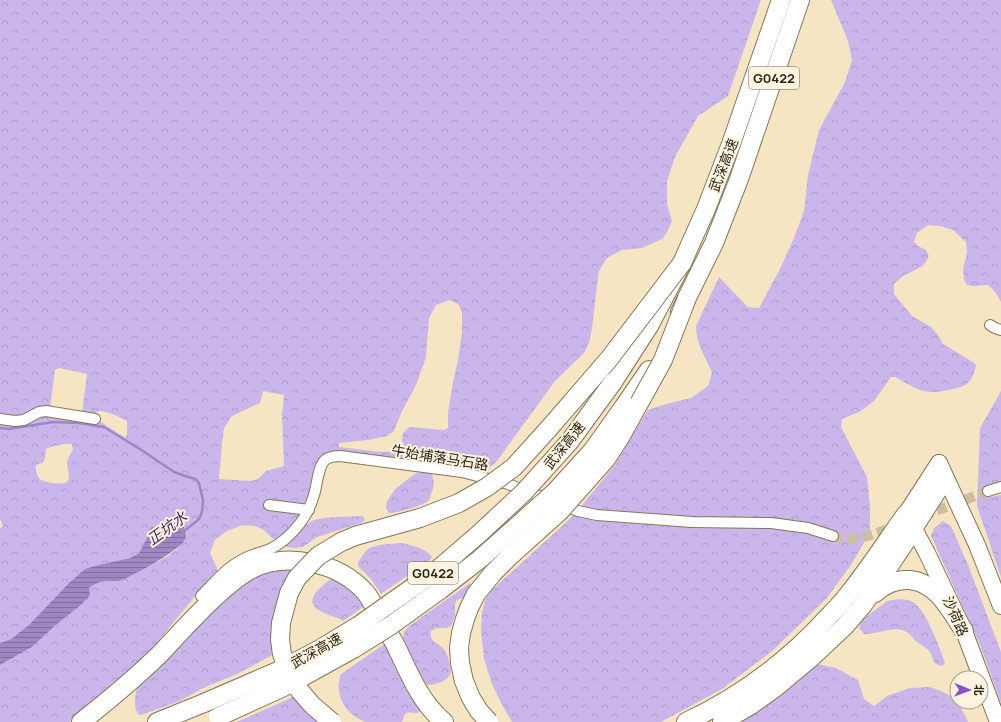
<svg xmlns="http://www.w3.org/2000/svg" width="1001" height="722" font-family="Manrope,'Noto Sans SC',sans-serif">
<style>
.forest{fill:url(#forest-crowns);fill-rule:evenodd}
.water{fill:url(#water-rules)}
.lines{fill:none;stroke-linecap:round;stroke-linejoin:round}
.stream{stroke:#9f87c4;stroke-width:2.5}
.street-tunnel{stroke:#cdbea1;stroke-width:10;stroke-dasharray:10 5;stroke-linecap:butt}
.street-casing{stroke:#857657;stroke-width:12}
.primary-casing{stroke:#857657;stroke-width:18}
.highway-casing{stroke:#857657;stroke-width:20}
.street{stroke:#fff;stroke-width:10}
.primary{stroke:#fff;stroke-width:16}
.highway{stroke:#fff;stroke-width:18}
.highway-bridge-casing{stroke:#857657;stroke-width:20;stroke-linecap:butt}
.highway-bridge{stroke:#fff;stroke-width:18}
.labels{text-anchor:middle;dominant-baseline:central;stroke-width:4;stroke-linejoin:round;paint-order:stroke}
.shield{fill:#fef3df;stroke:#6a6254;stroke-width:1}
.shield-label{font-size:13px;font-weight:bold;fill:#2b2418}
.street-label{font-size:14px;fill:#2b2418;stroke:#fef3df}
.water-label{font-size:15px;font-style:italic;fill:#3e1b64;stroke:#fef3df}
</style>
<defs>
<pattern id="forest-crowns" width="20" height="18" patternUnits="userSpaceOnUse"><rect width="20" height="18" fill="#cbb6ec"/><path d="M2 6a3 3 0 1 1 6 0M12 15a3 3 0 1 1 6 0" fill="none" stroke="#ae9cca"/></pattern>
<pattern id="water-rules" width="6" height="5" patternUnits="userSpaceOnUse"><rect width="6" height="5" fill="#9f87c4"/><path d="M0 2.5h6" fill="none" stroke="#826e9e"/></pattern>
</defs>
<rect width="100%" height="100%" fill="#f6e5c3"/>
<!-- forest -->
<g class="forest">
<path d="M0 0H761L728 96 698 116 675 157 667 182V204L672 221 667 232 662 239 642 248 622 250 607 258 599 271 597 286 592 328 589 343 584 353 555 381 497 461 486 471 456 465 437 463 413 458 409 454 402 441 403 433 409 427 444 430 448 428V413L453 382 458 360 462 332V312L458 304 450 300 436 305 429 318 426 357 416 385 402 411 394 431 387 436 368 440 339 443V447L380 452 398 451 401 452 403 456 401 460 328 454 299 515 297 522 300 527C306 527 309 522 314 520 330 516 347 517 363 516L365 520 361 523 317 537 303 547 295 548 286 547 272 538 264 530 255 526 243 525 227 531 215 540 210 553 217 568V572L196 595 146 656 83 714 69 722H0V665L32 647 57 624 82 603 89 588 95 583 109 581H118L133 575 168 556 177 549 187 534 183 524 150 528 147 538 139 553 130 558 98 565 41 614 30 624 11 639 0 643V529L3 526 0 519ZM59 368 87 374 82 413 50 408 55 370ZM263 391 284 395 282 415 284 466 266 471 258 479 251 481 219 479 222 444 224 428 232 416 260 403ZM99 411C108 411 119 417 127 421V435L126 437H124L98 420 94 414 95 413ZM64 444H71L72 445 73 449C71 454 67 459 67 463 67 469 71 477 67 482 63 485 44 483 40 479 37 476 35 469 36 465 38 464 40 464 42 463 47 460 44 452 47 448Z"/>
<path d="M831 0H1001V302L996 293 988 285 975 286 967 285 964 280 963 269 967 253 966 242 953 230 940 226 928 225 917 233 914 242 918 246 926 250 929 256 923 266 903 276 894 284V294L912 316 931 327 938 335 943 344 973 362 976 365C972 384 966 387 948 390 940 392 932 393 923 391 915 389 903 381 895 377H891L874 401 859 412 842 419 841 427 867 477 870 506V532L851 565 826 599 771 652 722 689 661 722H512L501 703 492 684 484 659 481 631 482 613 485 601 491 591 573 516 615 465 648 410 666 404 691 398 708 386 712 372C705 357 696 343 696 326L719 277 748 307 759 308 780 269 794 238 804 211 808 175 819 130 845 82 852 60 848 41Z"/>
<polygon points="1001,391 1001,481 987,485 989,497 1001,495 1001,577 977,506 980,428"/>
<path d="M425 472 431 473C435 481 434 487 431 494 430 496 430 499 429 500 424 506 397 513 389 513L386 507 387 501 395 489 416 473Z"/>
<polygon points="943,521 951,526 968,565 1001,652 1001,703 980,645 931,536 934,528"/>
<path d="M401 543C411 545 426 548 432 557L430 560 381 594 370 578 358 566V562C361 558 364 552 368 549 377 544 391 544 401 543Z"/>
<path d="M293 569 274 651 271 656 237 674 203 688 180 701 141 715 138 714C133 706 135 693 138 685L199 622 251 578 269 570Z"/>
<path d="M332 578 345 583 366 605 343 621 340 619C334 617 320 612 316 608 304 598 325 584 332 578Z"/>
<path d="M470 583 471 586 467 596 457 600 455 604V616L451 626 446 628H437L431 631C429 644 440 642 445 651 449 657 450 666 451 673 447 681 437 685 427 685L420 675 403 638 404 632 409 626Z"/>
<path d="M899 599C903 600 908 599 911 601 925 606 940 649 945 663L942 666C931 664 934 657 929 651 925 646 920 645 916 641 911 636 908 631 901 630 889 627 876 635 864 634L859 628 862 620 874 611 887 601Z"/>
<path d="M386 643 422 709 418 713C406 713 406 709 402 722 391 722 379 722 368 722 365 722 362 720 359 719 343 710 334 692 341 674Z"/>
<polygon points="817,664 836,668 858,680 864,699 874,706 887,696 910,688 930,687 943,692 955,698 965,715 968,722 741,722 789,684"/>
<polygon points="295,696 319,722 237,722"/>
</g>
<!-- water -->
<path class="water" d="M169 523 183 524C185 530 188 536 184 541 176 552 131 578 118 581 116 581 114 581 112 581 103 581 96 582 89 588L90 595 82 604 57 624 32 647 0 665V643L11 639 30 624 69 583 85 569 98 565 130 558 139 553 147 538 150 528Z"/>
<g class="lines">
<!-- stream -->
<polyline class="stream" points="0,428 9,429 53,422 78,423 104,427 143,451 174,472 185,476 195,479 199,483 203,500 202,512 199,519 183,532"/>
<!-- street-tunnel -->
<g class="street-tunnel">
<polyline points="923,516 988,491"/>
<path d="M833 536C855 543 875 534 895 526"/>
</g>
<defs>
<g id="street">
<polyline points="990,325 995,328 1001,330"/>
<polyline points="0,419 15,421 24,420 39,412 46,411 95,419"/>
<polyline points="988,491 1001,487"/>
<polyline points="269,505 309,510"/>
<path d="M201 596C213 584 225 569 240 561 249 555 259 553 268 550 282 544 292 534 301 522 307 514 311 505 314 495 317 486 318 466 325 460 329 457 335 456 340 456L462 472 508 484 578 511 597 515 692 522 771 523 808 528 833 536"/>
</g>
<g id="primary">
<polyline points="939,463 906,514 927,553 964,631 998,722"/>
<polyline points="939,463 977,545 1001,606"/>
<polyline points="914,529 946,479"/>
</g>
<g id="highway">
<polyline points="680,312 714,243 739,179 800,0"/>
<polyline points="613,382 649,326 682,263 706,209 731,144 781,0"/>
<polyline points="625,405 649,370"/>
<path d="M875 593C885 584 895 579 909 580 937 582 950 610 964 631"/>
<path d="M81 722C108 701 134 679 159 655 176 637 193 618 212 600 224 589 237 576 252 569 270 560 292 559 312 563 333 567 351 576 366 593 372 601 376 611 381 619 386 628 391 637 396 646 409 673 420 702 444 722"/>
<polyline points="157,722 204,703"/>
<path d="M686 722C741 696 786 663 827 618 834 611 841 604 847 596 868 570 886 542 906 514"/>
<polyline points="722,722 751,705 776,687 813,656 845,626 863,605 914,529"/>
</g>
</defs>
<!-- street casing -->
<use href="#street" class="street-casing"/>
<!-- primary casing -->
<use href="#primary" class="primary-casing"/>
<!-- highway casing -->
<use href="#highway" class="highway-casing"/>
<!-- street -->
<use href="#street" class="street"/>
<!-- primary -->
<use href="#primary" class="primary"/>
<!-- highway -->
<use href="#highway" class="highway"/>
<defs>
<g id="highway-bridge">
<polyline points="204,703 278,671 320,649 358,626 436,571 480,533 524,492 570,441 613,382"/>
<polyline points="218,717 288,685 353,649 390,626 440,590 480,559 555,492 593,450 625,405"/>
<polyline points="332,722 312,705 300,691 290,675 282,654 280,640 281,623 289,593 297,578 318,556 341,542 355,536 420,518 459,503 487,487 514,467 551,426 609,359 682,263"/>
<polyline points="489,722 479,711 471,698 464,681 460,663 459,648 461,633 465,619 469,608 476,594 493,573 510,556 560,511 606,459 621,436 663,360 687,298"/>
</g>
</defs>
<!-- highway-bridge casing -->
<use href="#highway-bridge" class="highway-bridge-casing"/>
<!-- highway-bridge -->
<use href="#highway-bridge" class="highway-bridge"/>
</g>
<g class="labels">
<!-- shield labels -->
<g class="shield">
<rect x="749" y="67" width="50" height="22" rx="3"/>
<rect x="408" y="562" width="50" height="22" rx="3"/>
</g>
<g class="shield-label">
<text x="774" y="78">G0422</text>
<text x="433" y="573">G0422</text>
</g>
<!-- street labels -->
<g class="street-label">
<text transform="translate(723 165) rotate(-69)">武深高速</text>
<text transform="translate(564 445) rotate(-51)">武深高速</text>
<text transform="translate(440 457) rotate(9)">牛始埔落马石路</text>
<text transform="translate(956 616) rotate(66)">沙荷路</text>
<text transform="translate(316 650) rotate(-29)">武深高速</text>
</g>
<!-- water labels -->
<g class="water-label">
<text transform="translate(167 528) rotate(-36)">正坑水</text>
</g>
</g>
<!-- north arrow -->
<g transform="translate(969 690) rotate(91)"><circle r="19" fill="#fef3df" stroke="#aaa08f"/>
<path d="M0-3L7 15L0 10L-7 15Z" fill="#8852c9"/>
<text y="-6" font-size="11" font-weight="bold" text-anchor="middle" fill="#2b2418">北</text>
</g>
</svg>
